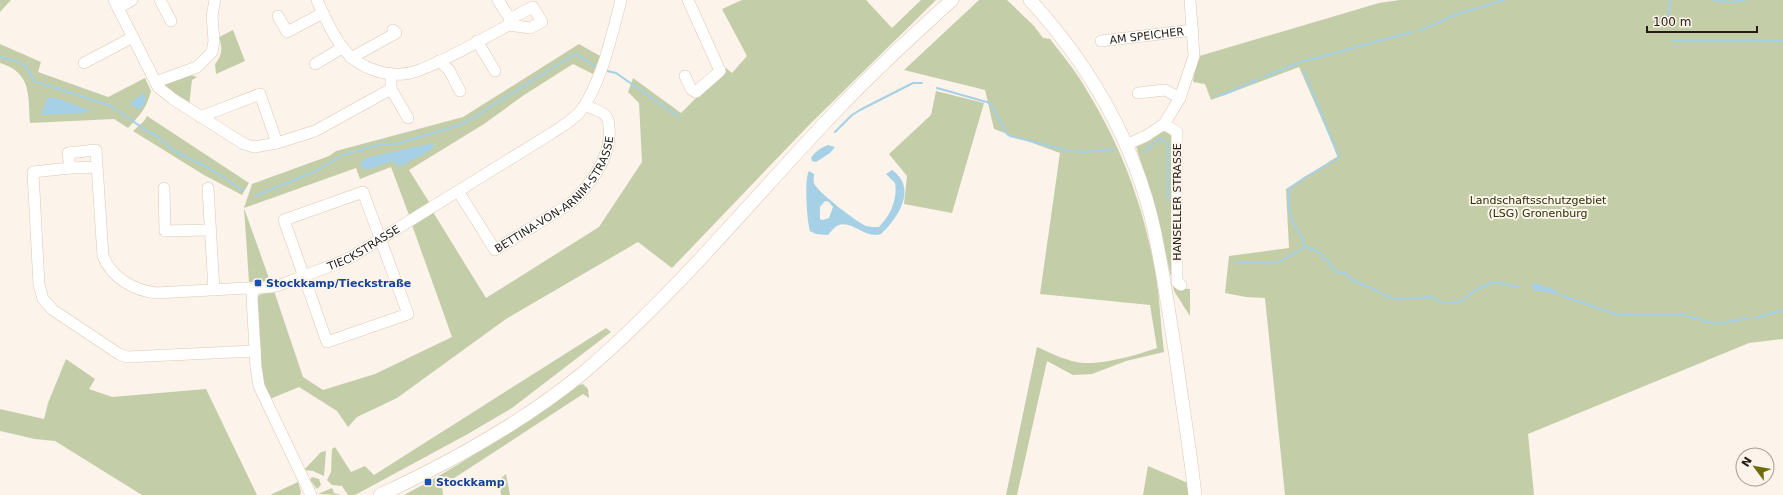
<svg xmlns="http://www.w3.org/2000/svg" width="1783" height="495" font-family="'DejaVu Sans',sans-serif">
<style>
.green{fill:#c3cea9}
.water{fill:#a5d0e6;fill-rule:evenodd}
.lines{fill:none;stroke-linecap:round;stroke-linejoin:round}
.stream{stroke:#a5d0e6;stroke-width:2}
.minor-casing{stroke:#ddc7b1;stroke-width:12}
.major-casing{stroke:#ddc7b1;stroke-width:14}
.minor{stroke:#fff;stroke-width:11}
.major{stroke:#fff;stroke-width:13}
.transit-dot{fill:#1a4fb4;stroke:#fcf3ea;stroke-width:1.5}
.labels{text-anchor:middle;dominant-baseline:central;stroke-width:4;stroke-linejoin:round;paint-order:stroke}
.street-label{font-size:11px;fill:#251d15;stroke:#fcf3ea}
.park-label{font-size:11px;fill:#293303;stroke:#fcf3ea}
.transit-label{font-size:11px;font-weight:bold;fill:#164399;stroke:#fcf3ea;text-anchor:start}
</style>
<rect width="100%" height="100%" fill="#fcf3ea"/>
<!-- green -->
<g class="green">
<polygon points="0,0 11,0 0,12"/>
<polygon points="742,0 866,0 892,28 921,0 936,0 811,123 672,268 638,242 506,319 397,398 357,417 348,427 337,411 299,387 270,399 262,378 256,301 259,295 274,291 303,377 323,390 375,374 452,337 412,225 433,212 486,298 599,227 642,162 639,103 628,92 633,78 681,113 726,68 732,73 747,56 722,9"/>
<path d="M979 0H1007L1034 26 1043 38 1050 39C1062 55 1076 71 1086 89 1124 151 1145 210 1157 282 1160 305 1161 329 1164 352L1126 361 1092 374 1073 375 1047 361 1017 495H1006L1037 347C1051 353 1068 362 1084 363 1105 364 1137 355 1157 348L1150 305 1040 294 1060 153 994 129 985 90 904 70Z"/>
<polygon points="1400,0 1783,0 1783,339 1749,343 1528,434 1534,495 1285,495 1265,298 1246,297 1225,293 1229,256 1289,248 1286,189 1338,156 1299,67 1211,100 1205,84 1193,82 1196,57 1379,3"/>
<path d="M233 30 245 61 216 74 215 64C222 56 223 48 219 37Z"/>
<path d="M0 44 41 62 38 72 108 97 145 78 151 91C146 109 141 114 128 128L114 119 30 123C28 95 32 73 0 63Z"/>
<polygon points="579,44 600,56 593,74 573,64 524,95 484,124 409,170 429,202 409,215 391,167 360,179 356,168 244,208 270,281 249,282 244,208 252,184 329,156 336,151 463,117"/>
<polygon points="184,73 197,77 192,80 189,106 161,84"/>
<polygon points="936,91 984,103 952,213 904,204 907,176 889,154 931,115"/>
<polygon points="147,116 249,183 242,195 204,175 133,131 144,121"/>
<polygon points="1167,131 1171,136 1175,288 1190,289 1190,316 1174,291 1160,227 1136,146 1159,133"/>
<polygon points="606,328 611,332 512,408 466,435 355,495 348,495 342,486 332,485 327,480 331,472 332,449 335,447 351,472 365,466 374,475"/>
<polygon points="66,359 95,379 89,389 112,397 206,389 257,495 142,495 55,441 35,439 0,431 0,409 44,419 48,403"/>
<path d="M583 384 588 389 589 398 583 394 442 486 443 495H404C464 464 520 425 576 386Z"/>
<polygon points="326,451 324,476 313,471 304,470 321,452"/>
<polygon points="1148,466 1188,483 1189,495 1143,495"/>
<polygon points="506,474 510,495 501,495 499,480"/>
<polygon points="312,477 319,479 321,485 317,489 310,480"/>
<polygon points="298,482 301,492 300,495 270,495"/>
<polygon points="332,488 334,493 341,495 318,494"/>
</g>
<!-- water -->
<g class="water">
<polygon points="144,93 146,101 140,110 129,103"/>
<polygon points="48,97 56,98 91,111 83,113 41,115"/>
<polygon points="429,144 435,145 429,151 399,167 392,161 366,170 359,164 366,158"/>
<path d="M828 145 835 147 830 153 816 162 812 161 811 158C815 152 820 148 828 145Z"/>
<path d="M892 170C918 188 898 218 881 234 866 240 851 218 837 226 833 228 831 232 828 235L816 234 810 231C807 221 804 178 809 171L814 174C814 177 813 181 814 183 816 191 858 223 866 226 870 227 875 227 879 227 890 216 898 199 895 183L886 174ZM825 201 829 202 833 207 829 218 823 220 820 219V207Z"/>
<polygon points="1534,283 1553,289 1561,295 1541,291 1535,291 1531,286"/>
</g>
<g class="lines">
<!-- stream -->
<g class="stream">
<polyline points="1714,0 1730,2 1745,0"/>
<polyline points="1667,22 1670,0"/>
<polyline points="1419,31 1457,14 1504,0"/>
<polyline points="1672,41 1783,41"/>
<path d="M0 57C8 60 19 60 25 66 29 70 31 76 34 81L111 106 147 131 157 136 174 151 209 168 232 183 243 191"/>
<polyline points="607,71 616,73 679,117"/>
<path d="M1304 71 1339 158 1304 178 1288 190C1290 197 1288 203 1289 210 1290 218 1298 232 1303 239V245L1305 247 1320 252 1323 259 1328 260 1331 267 1335 269 1336 272 1345 273 1352 280 1376 290 1387 297 1397 299 1432 297 1442 303H1451L1462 301 1474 291 1493 282 1519 287"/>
<polyline points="1264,77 1301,62 1412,32"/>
<polyline points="937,88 990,103 1007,134 1010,136 1070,151 1085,152 1114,149"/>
<polyline points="1215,96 1225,94 1259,79"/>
<polyline points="835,132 852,115 860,110 913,83 922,83"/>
<polyline points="1144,152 1160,138 1168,143 1168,200"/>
<polyline points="255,196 316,171 343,155 382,144 396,144 463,124 575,54 595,66"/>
<polyline points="1234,263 1277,263 1305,247"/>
<polyline points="1560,295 1618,315 1683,315 1717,324 1749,318"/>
<polyline points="1756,318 1783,310"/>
</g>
<defs>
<g id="minor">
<polyline points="114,0 158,87 173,99 244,144 254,147 277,143 260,94 200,117"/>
<polyline points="160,0 171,21"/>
<path d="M317 0C324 16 332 34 343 48 358 69 392 80 417 71 448 60 480 40 509 25L510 19 498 0"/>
<polyline points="118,8 132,0"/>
<polyline points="278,16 287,32 323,13"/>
<polyline points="509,25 530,28 542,22 533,7 510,19"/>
<polyline points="477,41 495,71"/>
<path id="s1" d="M1101 41 1193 30"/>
<polyline points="351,58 396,33 393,30"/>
<polyline points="439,61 449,70 460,91"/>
<polyline points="84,63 133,37"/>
<polyline points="315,64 342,48"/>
<polyline points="685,76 691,89 696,92 720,71 688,0"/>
<polyline points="156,82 197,67 212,52 214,41 212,16 215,0"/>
<polyline points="391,89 408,118"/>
<polyline points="1138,93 1165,90 1180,98"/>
<polyline points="1164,124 1177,132 1177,282 1181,285"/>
<polyline points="277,143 315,131 391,89 391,74"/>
<polyline points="1126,145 1146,136 1164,124 1180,98 1194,56 1190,0"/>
<path d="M97 167 70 168 68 153 96 150 103 256C112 278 133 290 156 293L247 288 253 291"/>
<polyline points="70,168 33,172 39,285 43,299 53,310 119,354 127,357 255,351"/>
<polyline points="164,188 165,231 210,230"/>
<polyline points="208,188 214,290"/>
<path id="s2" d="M458 191 495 250 571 203C591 184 612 156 609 128 609 124 609 120 606 116 602 111 591 109 585 105"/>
<polygon points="363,192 408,314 327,342 284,220"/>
<path id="s3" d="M253 291 257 288 272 287 286 283 348 259 552 133C561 127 571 121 579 113 601 86 612 34 621 0"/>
<polyline points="253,291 252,297 256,367 259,386 311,495"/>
</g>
<g id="major">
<path d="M1030 0C1089 64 1135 143 1154 229 1163 271 1169 314 1176 357 1182 403 1190 449 1195 495"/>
<path d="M380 495C451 462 522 423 583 373 676 294 752 199 836 111 873 72 912 36 952 0"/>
</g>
</defs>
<!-- minor casing -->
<use href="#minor" class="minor-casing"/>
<!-- major casing -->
<use href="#major" class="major-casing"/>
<!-- minor -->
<use href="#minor" class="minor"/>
<!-- major -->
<use href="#major" class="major"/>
</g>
<!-- markers -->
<g class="transit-dot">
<rect x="254" y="279" width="8" height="8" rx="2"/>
<rect x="424" y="478" width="8" height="8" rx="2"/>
</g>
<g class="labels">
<!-- street labels -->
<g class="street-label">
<text stroke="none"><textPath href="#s1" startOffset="46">AM SPEICHER</textPath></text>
<text stroke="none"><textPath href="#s2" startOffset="154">BETTINA-VON-ARNIM-STRASSE</textPath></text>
<text transform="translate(1177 202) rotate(-90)">HANSELLER STRASSE</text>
<text stroke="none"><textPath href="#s3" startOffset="120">TIECKSTRASSE</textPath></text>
</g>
<!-- park labels -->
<g class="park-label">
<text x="1538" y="200">Landschaftsschutzgebiet<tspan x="1538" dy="13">(LSG) Gronenburg</tspan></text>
</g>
<!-- transit labels -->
<g class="transit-label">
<text x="266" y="283">Stockkamp/Tieckstraße</text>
<text x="436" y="482">Stockkamp</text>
</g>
</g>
<!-- north arrow -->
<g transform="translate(1755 467) rotate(302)"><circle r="19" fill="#fcf3ea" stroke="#a69d95"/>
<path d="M0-3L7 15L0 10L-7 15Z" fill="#6e6b08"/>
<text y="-6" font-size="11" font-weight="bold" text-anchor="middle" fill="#251d15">N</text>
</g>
<!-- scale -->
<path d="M1647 26v6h110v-6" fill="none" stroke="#251d15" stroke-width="2"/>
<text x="1653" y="26" font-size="12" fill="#251d15" stroke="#fcf3ea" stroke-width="3" paint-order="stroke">100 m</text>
</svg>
